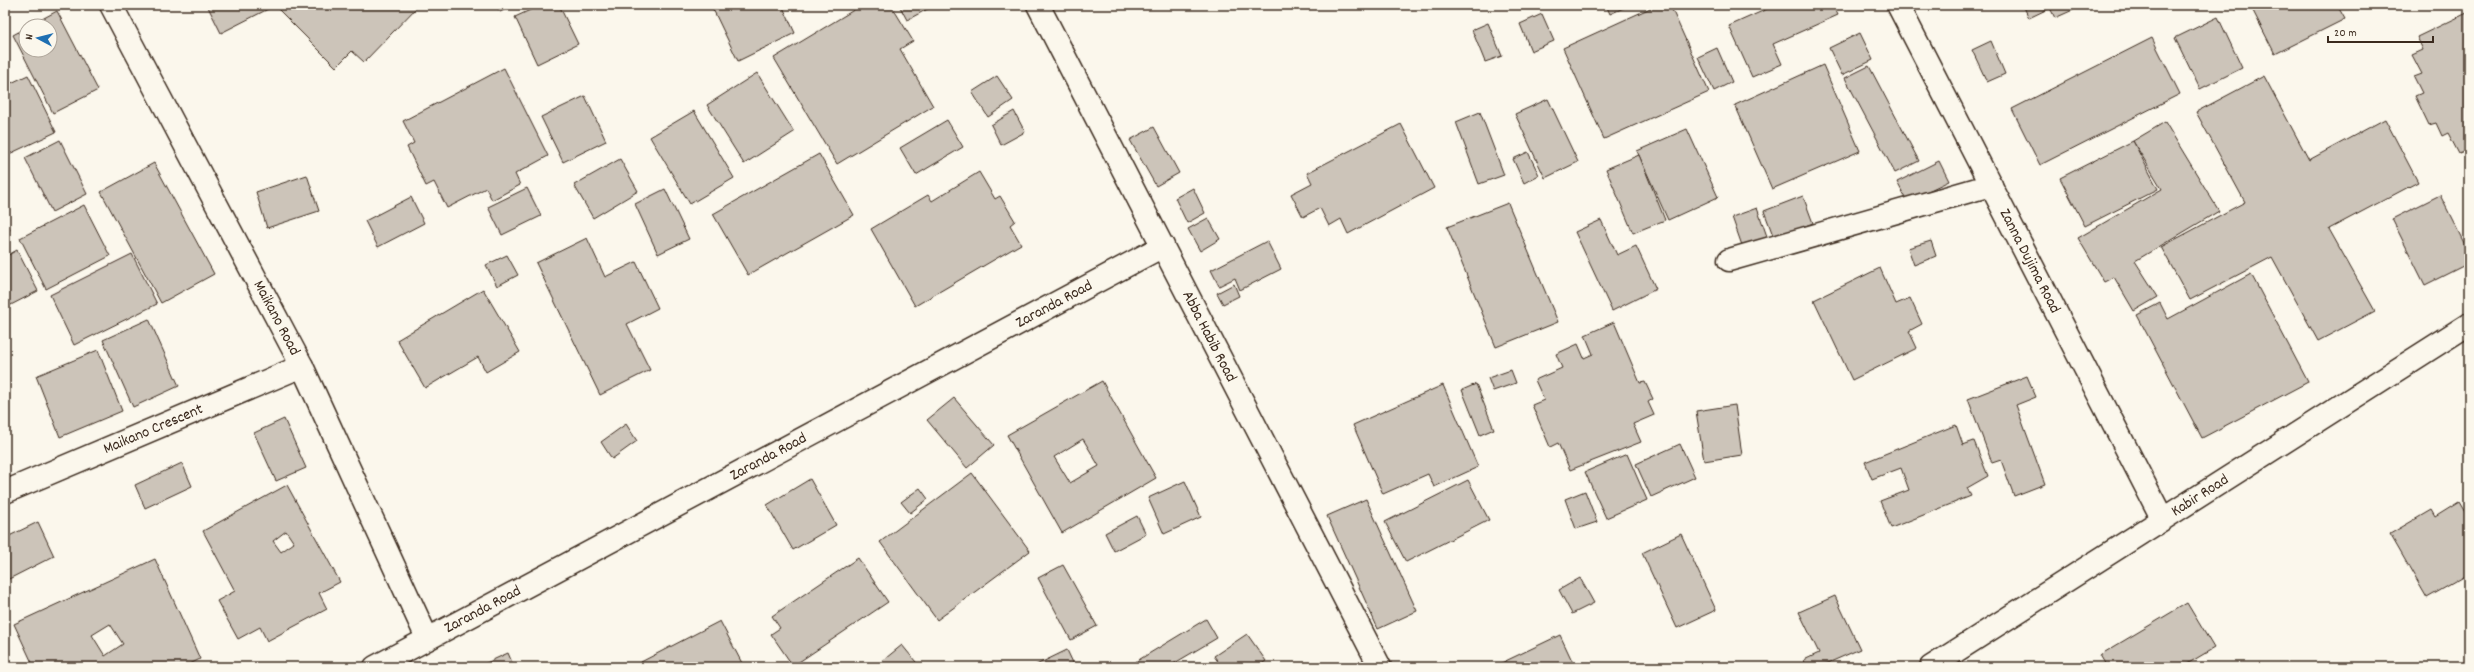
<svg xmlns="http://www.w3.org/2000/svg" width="2474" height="672" font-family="Dekko,sans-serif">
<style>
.building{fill:#ccc4b9;stroke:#3b2a1e;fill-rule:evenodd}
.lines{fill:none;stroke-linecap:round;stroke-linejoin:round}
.minor-casing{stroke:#3b2a1e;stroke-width:25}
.minor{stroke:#fbf7ec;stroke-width:22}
.labels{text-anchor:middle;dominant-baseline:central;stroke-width:3;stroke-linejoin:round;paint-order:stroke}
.street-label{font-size:16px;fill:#3b2a1e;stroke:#fbf7ec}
</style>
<rect width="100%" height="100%" fill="#fbf7ec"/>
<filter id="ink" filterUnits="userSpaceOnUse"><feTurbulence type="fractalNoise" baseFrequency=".025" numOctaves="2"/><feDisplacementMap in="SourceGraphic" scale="8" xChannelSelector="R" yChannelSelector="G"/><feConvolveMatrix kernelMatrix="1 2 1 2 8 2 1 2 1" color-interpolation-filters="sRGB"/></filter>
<g filter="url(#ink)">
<!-- building -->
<g class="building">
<polygon points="207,5 268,5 270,8 221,33"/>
<polygon points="274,5 419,5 364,62 352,51 336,67"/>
<polygon points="497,5 516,5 500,12"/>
<polygon points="541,5 559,5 578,44 537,64 515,17"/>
<polygon points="711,5 782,5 795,33 738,61"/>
<polygon points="862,5 891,5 913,41 900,49 933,106 837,164 774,58"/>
<polygon points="899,5 935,5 907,20"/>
<polygon points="1606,5 1630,5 1610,14"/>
<polygon points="1657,5 1670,5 1709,92 1604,139 1563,48"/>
<polygon points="1765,5 1833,5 1838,15 1773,44 1782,64 1752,77 1729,26 1767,9"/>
<polygon points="2023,5 2084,5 2055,18 2050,8 2029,18"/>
<polygon points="2250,5 2337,5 2345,19 2275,54"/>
<polygon points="57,11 98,90 53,113 13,35 26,28 26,50 50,50 50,26 29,26"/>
<polygon points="2469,12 2469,150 2459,154 2448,133 2442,136 2436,123 2429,125 2415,96 2422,93 2414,77 2422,74 2412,55 2423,50 2417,37"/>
<polygon points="1542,14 1554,41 1531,51 1520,24"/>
<polygon points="2218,17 2242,68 2200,89 2175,38"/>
<polygon points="1488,23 1502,56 1485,62 1472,30"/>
<polygon points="1860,33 1873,60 1842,75 1829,48"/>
<polygon points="2152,38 2180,94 2040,165 2012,109"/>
<polygon points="1991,41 2005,74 1987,82 1972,50"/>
<polygon points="1717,48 1732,82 1714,91 1698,57"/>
<polygon points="1823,65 1860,151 1772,189 1735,105"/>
<polygon points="1869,66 1919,161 1895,173 1845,78"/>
<polygon points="504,68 548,156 515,174 520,185 492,200 486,188 447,208 434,182 426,186 407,147 414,143 403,121"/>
<polygon points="757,73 794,132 744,164 707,105"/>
<polygon points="28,75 56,132 5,156 5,86"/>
<polygon points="997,76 1013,100 988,117 972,92"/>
<polygon points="2264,76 2309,160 2385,119 2418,182 2329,229 2375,311 2318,341 2272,257 2190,300 2161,247 2245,202 2196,112"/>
<polygon points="585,96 606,141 563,162 541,117"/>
<polygon points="1548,99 1578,162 1545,178 1515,114"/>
<polygon points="694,111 734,178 690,204 650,137"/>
<polygon points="1014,111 1025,132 1001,145 991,125"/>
<polygon points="1480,112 1504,175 1479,184 1456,122"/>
<polygon points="947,120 963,147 916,175 900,148"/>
<polygon points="2165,122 2219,211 2135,261 2158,297 2134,311 2114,277 2104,282 2078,238 2162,189 2133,141"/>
<polygon points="1401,124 1434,188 1348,234 1341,219 1329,226 1320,208 1303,217 1291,194 1312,183 1307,173"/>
<polygon points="1154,127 1179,173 1156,186 1130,140"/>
<polygon points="1687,129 1718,197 1668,220 1637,151"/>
<polygon points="60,140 87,194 52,212 25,158"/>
<polygon points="2133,141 2158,189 2085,226 2060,178"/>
<polygon points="1528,152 1539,175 1524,183 1513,159"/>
<polygon points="819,154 854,215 748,275 713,214"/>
<polygon points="1639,155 1665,220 1633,233 1606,169"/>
<polygon points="620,159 638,191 593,218 574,185"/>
<polygon points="1939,161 1949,181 1907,201 1897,182"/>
<polygon points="154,163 214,274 161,303 101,192"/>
<polygon points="979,172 995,199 1000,196 1015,221 1010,225 1021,244 915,306 871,229 928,195 932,201"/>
<polygon points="307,175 319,211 267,228 256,192"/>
<polygon points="527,188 541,216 502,235 488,207"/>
<polygon points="1193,188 1205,213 1187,223 1175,198"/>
<polygon points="665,189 689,239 658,254 635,204"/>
<polygon points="2440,195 2469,253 2469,263 2425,285 2392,219"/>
<polygon points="1803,196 1813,223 1774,238 1764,211"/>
<polygon points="411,197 424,223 378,247 365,221"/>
<polygon points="1508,203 1558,322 1496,347 1447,227"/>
<polygon points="84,205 110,256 46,289 20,238"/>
<polygon points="1757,208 1769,242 1744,251 1732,217"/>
<polygon points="1208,218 1220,239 1200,251 1188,229"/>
<polygon points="5,219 10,230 5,232"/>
<polygon points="1601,220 1617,255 1636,246 1656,289 1612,311 1575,232"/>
<polygon points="587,238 605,277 636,262 658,308 627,324 650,370 600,395 536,263"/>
<polygon points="1267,241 1281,269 1240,290 1235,278 1219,286 1211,270"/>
<polygon points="1931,241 1936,256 1914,265 1908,248"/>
<polygon points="17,250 38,291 5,308 5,257"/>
<polygon points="132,254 157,304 74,345 50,295"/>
<polygon points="507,255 518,275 497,286 486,265"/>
<polygon points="1880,268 1896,304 1910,298 1922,324 1909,331 1917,348 1852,380 1814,300"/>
<polygon points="2251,274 2308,382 2202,438 2137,315 2160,303 2168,319"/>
<polygon points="1234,284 1239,296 1223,304 1217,293"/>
<polygon points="483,289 520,352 486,372 478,357 425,388 397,340"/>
<polygon points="149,319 179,386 133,407 103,340"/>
<polygon points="1614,322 1640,383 1645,382 1653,399 1648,402 1654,415 1633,424 1641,442 1570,470 1558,443 1550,447 1532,405 1544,400 1535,380 1562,368 1556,354 1578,344 1584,358 1593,354 1585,335"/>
<polygon points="98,350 122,411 60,437 36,376"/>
<polygon points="1511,370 1516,383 1493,391 1488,378"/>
<polygon points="2027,376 2036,397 2016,405 2045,484 2014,496 2001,460 1992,463 1968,399"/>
<path d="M1102 381 1156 478 1062 533 1007 435ZM1083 439 1099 466 1070 483 1054 457Z"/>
<polygon points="1476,384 1494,429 1480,435 1462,390"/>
<polygon points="1443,385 1478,467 1434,487 1428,474 1383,494 1353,425"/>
<polygon points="954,398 994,445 967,468 927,420"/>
<polygon points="1735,405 1742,455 1704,461 1696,411"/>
<polygon points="284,419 306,468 276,481 254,433"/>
<polygon points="626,424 637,441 612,459 601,442"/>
<polygon points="1956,425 1963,445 1974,441 1988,476 1967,488 1971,496 1891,528 1880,501 1909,490 1901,468 1872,479 1865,462"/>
<polygon points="1680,444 1695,477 1651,497 1636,464"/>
<polygon points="1627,454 1647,500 1606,518 1585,472"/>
<polygon points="182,463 192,486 145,508 135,485"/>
<polygon points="972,473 1030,551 937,620 880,542"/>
<polygon points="810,479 836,525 793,550 767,505"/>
<polygon points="1468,480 1489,520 1406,562 1385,522"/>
<polygon points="1185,481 1201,517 1164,534 1148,498"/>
<path d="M287 485 340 582 319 593 327 609 267 641 260 627 238 639 217 601 235 591 203 531ZM286 531 294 543 281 552 273 541Z"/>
<polygon points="920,488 928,499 910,513 901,502"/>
<polygon points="1585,491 1597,522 1576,529 1565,499"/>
<polygon points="1366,499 1417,611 1378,629 1327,516"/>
<polygon points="2459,502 2469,519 2469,574 2427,598 2390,534 2431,510 2435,517"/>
<polygon points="1137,516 1146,534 1114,551 1105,533"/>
<polygon points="38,522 54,556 5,581 5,538"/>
<polygon points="1681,534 1716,610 1677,628 1642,553"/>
<polygon points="858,558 888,602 793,666 771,634 780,628 772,616"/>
<path d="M155 559 200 659 184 667H34L14 624ZM110 624 123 644 105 656 92 635Z"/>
<polygon points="1063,565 1097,626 1071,640 1038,578"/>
<polygon points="1580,578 1594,603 1572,614 1559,590"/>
<polygon points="1835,596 1860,649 1819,667 1806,667 1804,660 1819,653 1799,612"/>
<polygon points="2187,603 2214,648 2182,667 2107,667 2100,655"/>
<polygon points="1206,619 1217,638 1168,667 1127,667"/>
<polygon points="720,621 744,667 644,667 641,662"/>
<polygon points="1247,634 1266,661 1257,667 1222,667 1214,656"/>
<polygon points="1560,635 1575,667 1493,667"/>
<polygon points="902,645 920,667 875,667"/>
<polygon points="1067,650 1075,667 1032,667"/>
<polygon points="508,653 514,667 483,667 482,665"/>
</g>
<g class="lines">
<defs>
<g id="minor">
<path id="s1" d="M111 5 302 366 427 638"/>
<path id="s2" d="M1038 5 1380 667"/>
<path id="s3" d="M1898 5 2162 518"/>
<polyline points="1729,260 1991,185"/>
<path id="s4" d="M5 492 302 366"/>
<path id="s5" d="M375 667 1163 246"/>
<path id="s6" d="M1931 667 2469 324"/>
</g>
</defs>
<!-- minor casing -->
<use href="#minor" class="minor-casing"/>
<!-- minor -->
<use href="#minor" class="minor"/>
</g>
</g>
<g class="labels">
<!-- street labels -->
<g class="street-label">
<text stroke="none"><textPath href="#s3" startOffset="288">Zanna Dujima Road</textPath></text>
<text stroke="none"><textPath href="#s5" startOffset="770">Zaranda Road</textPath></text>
<text stroke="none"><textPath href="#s1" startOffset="354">Maikano Road</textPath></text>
<text stroke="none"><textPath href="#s2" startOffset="373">Abba Habib Road</textPath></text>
<text stroke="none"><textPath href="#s4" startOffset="161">Maikano Crescent</textPath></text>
<text stroke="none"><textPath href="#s5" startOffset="446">Zaranda Road</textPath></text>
<text stroke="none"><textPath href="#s6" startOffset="319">Kabir Road</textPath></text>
<text stroke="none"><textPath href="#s5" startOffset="122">Zaranda Road</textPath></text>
</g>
</g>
<!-- margin -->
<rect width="2474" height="672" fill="none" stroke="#fbf7ec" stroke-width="20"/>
<rect x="10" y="10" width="2454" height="652" fill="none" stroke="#3b2a1e" stroke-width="1.5" filter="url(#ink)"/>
<!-- north arrow -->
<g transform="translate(38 38) rotate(277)"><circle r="19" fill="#fbf7ec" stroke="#aea59a"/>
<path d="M0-3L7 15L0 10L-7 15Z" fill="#1f6fb2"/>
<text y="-6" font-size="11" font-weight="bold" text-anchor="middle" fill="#3b2a1e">N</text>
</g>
<!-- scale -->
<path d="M2328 36v6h105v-6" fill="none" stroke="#3b2a1e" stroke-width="2"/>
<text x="2334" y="36" font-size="12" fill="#3b2a1e" stroke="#fbf7ec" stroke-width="3" paint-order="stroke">20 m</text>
</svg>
